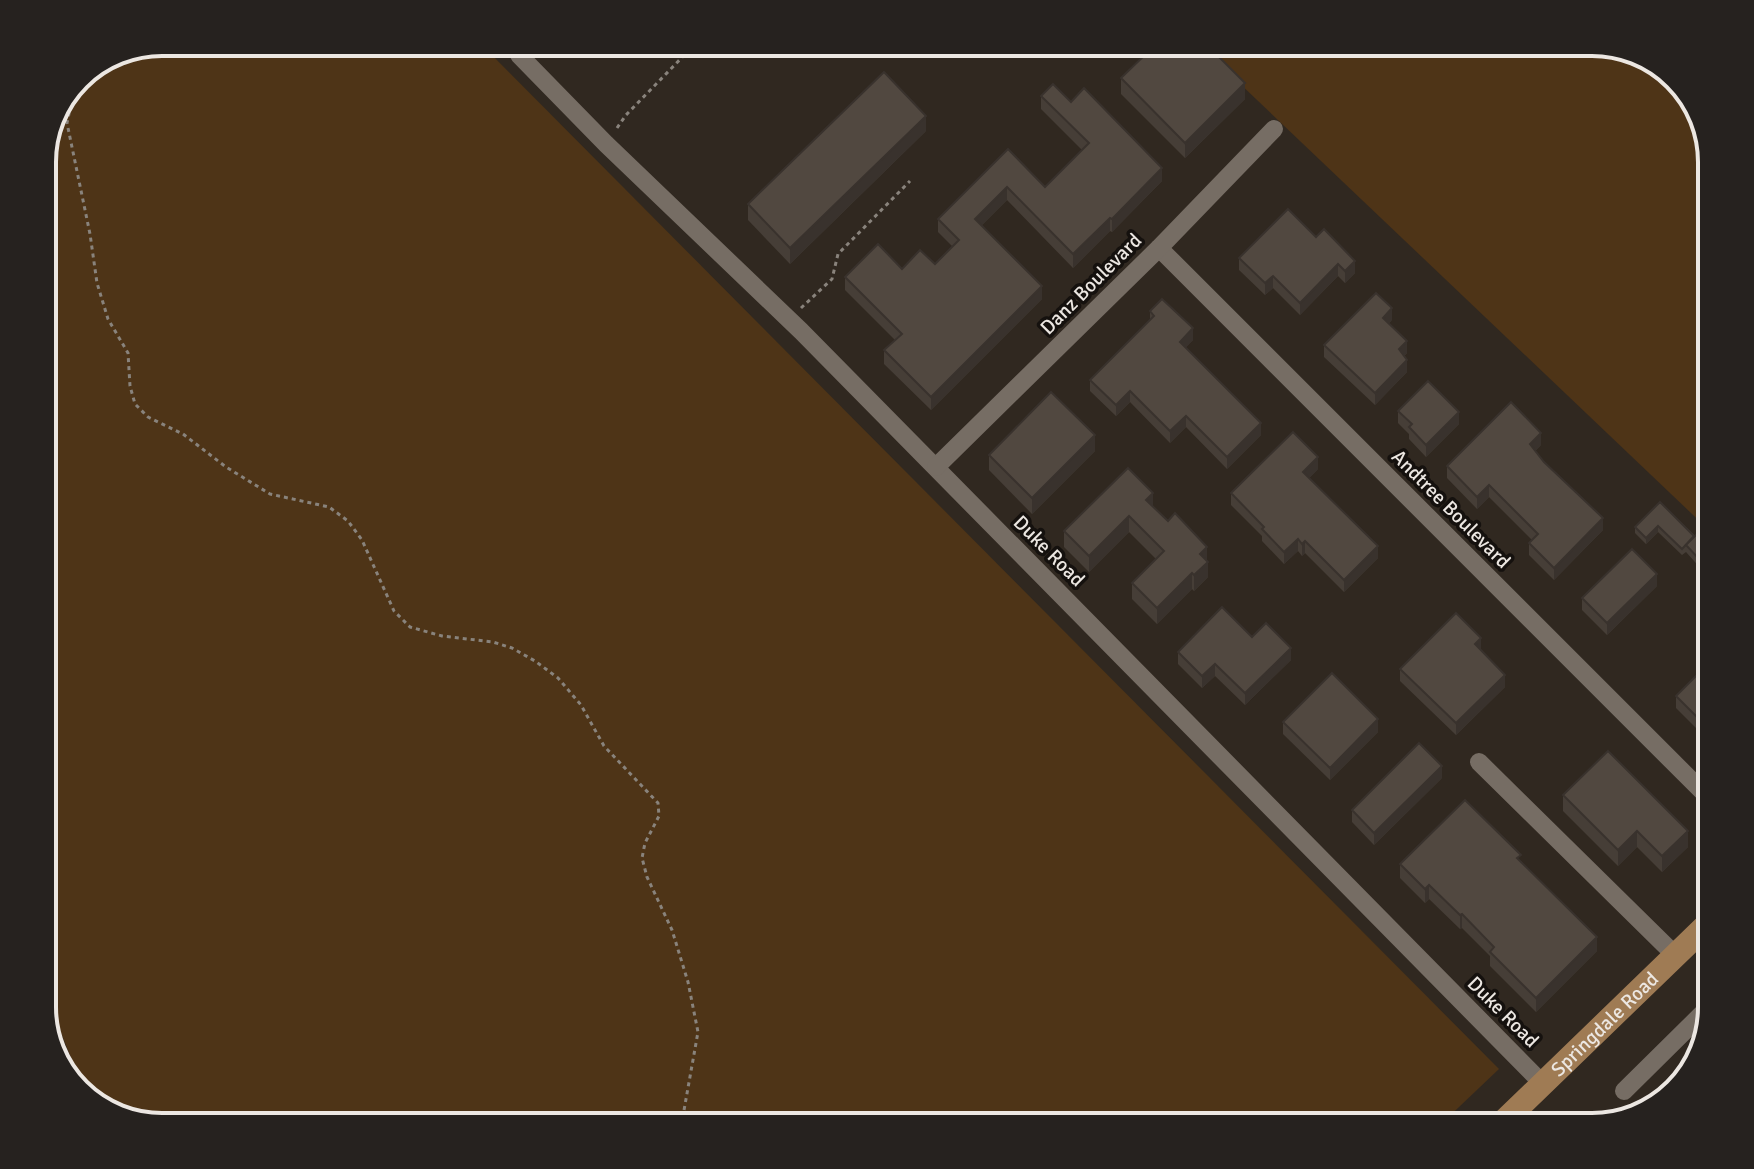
<svg xmlns="http://www.w3.org/2000/svg" width="1754" height="1169" font-family="Signika,sans-serif">
<style>
.green{fill:#4e3417}
.lines{fill:none;stroke-linecap:round;stroke-linejoin:round}
.path{stroke:#89837c;stroke-width:3;stroke-dasharray:4 4;stroke-linecap:butt}
.minor{stroke:#766d64;stroke-width:18}
.major{stroke:#9f7b54;stroke-width:24}
.wall{fill:#463e37}
.shaded-wall{fill:#39322d}
.building{fill:#514840;stroke:#39322d;stroke-width:2}
.labels{text-anchor:middle;dominant-baseline:central;stroke-width:7;stroke-linejoin:round;paint-order:stroke}
.street-label{font-size:20px;fill:#ece7e2;stroke:#15110e}
.rim{fill:none;stroke:#ece7e2;stroke-width:4}
</style>
<rect width="100%" height="100%" fill="#302820"/>
<!-- green -->
<g class="green">
<polygon points="162,42 479,42 1499,1069 1438,1127 162,1127 95,1107 87,1098 42,985 42,154 77,77"/>
<polygon points="1196,42 1592,42 1659,62 1699,108 1712,161 1712,533"/>
</g>
<g class="lines">
<!-- path -->
<g class="path">
<polyline points="76,81 67,123 90,234 97,283 108,319 128,353 130,386 135,404 148,417 183,434 226,467 270,494 329,507 348,521 362,540 394,611 410,627 442,636 493,642 512,648 535,661 558,678 581,705 604,746 658,803 659,816 645,843 642,858 647,877 672,930 688,982 698,1032 681,1127"/>
<polyline points="617,128 626,115 697,42"/>
<polyline points="801,308 832,279 838,254 910,181"/>
</g>
<!-- minor -->
<g class="minor">
<polyline points="519,55 606,144 801,331 1542,1083"/>
<polyline points="1159,248 1712,801"/>
<polyline points="936,467 1159,248 1274,129"/>
<polyline points="1479,762 1675,955"/>
<polyline points="1624,1091 1712,1004"/>
</g>
<!-- major -->
<path class="major" id="s1" d="M1498 1127 1712 920"/>
</g>
<!-- wall -->
<g class="wall">
<polygon points="1143,50 1245,99 1185,158 1121,94 1121,78 1143,57"/>
<polygon points="1041,96 1071,102 1162,181 1112,232 1110,231 1073,268 1007,200 982,225 1042,299 931,410 884,364 884,350 895,340 845,290 845,277 935,264 952,246 938,232 938,219 1008,149 1045,187 1082,150 1041,109"/>
<polygon points="926,131 790,264 748,220 748,204"/>
<polygon points="1316,237 1355,273 1345,283 1338,276 1300,315 1273,288 1265,295 1239,270 1239,258"/>
<polygon points="1150,311 1193,340 1185,348 1261,435 1227,469 1186,427 1170,443 1130,402 1116,416 1090,391 1090,380 1150,321"/>
<polygon points="1392,320 1389,323 1407,353 1404,356 1407,372 1375,405 1324,357 1324,345"/>
<polygon points="1398,411 1459,424 1426,457 1409,439 1409,434 1398,423"/>
<polygon points="1541,445 1535,451 1603,530 1554,580 1529,555 1529,543 1532,540 1489,497 1477,509 1447,478 1447,466"/>
<polygon points="1095,451 1032,514 989,470 989,455"/>
<polygon points="1318,469 1309,478 1378,558 1344,592 1305,553 1302,556 1298,551 1284,564 1262,541 1262,536 1231,505 1231,493"/>
<polygon points="1660,502 1712,552 1712,591 1710,589 1711,580 1686,552 1682,555 1658,532 1646,544 1635,533 1635,527"/>
<polygon points="1153,506 1207,560 1208,577 1194,591 1192,589 1157,624 1132,599 1132,583 1156,559 1129,532 1089,572 1064,547 1064,531"/>
<polygon points="1657,586 1607,635 1582,610 1582,598"/>
<polygon points="1252,637 1291,660 1245,705 1215,676 1202,688 1178,664 1178,652"/>
<polygon points="1481,650 1505,687 1456,735 1400,681 1400,669"/>
<polygon points="1712,660 1712,722 1701,733 1676,708 1676,696"/>
<polygon points="1283,722 1378,732 1330,780 1283,734"/>
<polygon points="1442,778 1374,845 1352,822 1352,810"/>
<polygon points="1563,795 1688,847 1662,872 1637,847 1618,866 1563,811"/>
<polygon points="1521,861 1597,951 1536,1012 1490,966 1490,956 1462,928 1460,929 1429,899 1425,903 1400,878 1400,864"/>
</g>
<!-- shaded-wall -->
<g class="shaded-wall">
<polygon points="1245,83 1245,99 1185,158 1185,143"/>
<polygon points="926,116 926,131 790,264 790,248"/>
<polygon points="1162,168 1162,181 1112,232 1112,219"/>
<polygon points="1007,187 1007,200 975,232 975,219"/>
<polygon points="1110,218 1110,231 1073,268 1073,254"/>
<polygon points="1355,261 1355,273 1345,283 1345,271"/>
<polygon points="1338,264 1338,276 1300,315 1300,303"/>
<polygon points="1273,276 1273,288 1265,295 1265,283"/>
<polygon points="1042,286 1042,299 931,410 931,397"/>
<polygon points="1392,308 1392,320 1383,329 1383,318"/>
<polygon points="1193,328 1193,340 1180,354 1180,342"/>
<polygon points="1407,341 1407,353 1399,360 1399,349"/>
<polygon points="1407,360 1407,372 1375,405 1375,393"/>
<polygon points="1130,391 1130,402 1116,416 1116,405"/>
<polygon points="1459,412 1459,424 1426,457 1426,445"/>
<polygon points="1186,416 1186,427 1170,443 1170,431"/>
<polygon points="1261,423 1261,435 1227,469 1227,457"/>
<polygon points="1541,433 1541,445 1530,456 1530,444"/>
<polygon points="1095,435 1095,451 1032,514 1032,498"/>
<polygon points="1318,457 1318,469 1303,484 1303,472"/>
<polygon points="1489,485 1489,497 1477,509 1477,497"/>
<polygon points="1153,493 1153,509 1146,500"/>
<polygon points="1129,516 1129,532 1089,572 1089,556"/>
<polygon points="1603,518 1603,530 1554,580 1554,568"/>
<polygon points="1658,526 1658,532 1646,544 1646,538"/>
<polygon points="1298,539 1298,551 1284,564 1284,552"/>
<polygon points="1305,541 1305,553 1302,556 1302,544"/>
<polygon points="1378,546 1378,558 1344,592 1344,580"/>
<polygon points="1207,547 1207,562 1200,554"/>
<polygon points="1208,562 1208,577 1194,591 1194,575"/>
<polygon points="1192,573 1192,589 1157,624 1157,608"/>
<polygon points="1657,574 1657,586 1607,635 1607,623"/>
<polygon points="1481,638 1481,650 1475,657 1475,644"/>
<polygon points="1291,648 1291,660 1245,705 1245,693"/>
<polygon points="1215,664 1215,676 1202,688 1202,676"/>
<polygon points="1505,675 1505,687 1456,735 1456,723"/>
<polygon points="1712,710 1712,722 1701,733 1701,721"/>
<polygon points="1378,719 1378,732 1330,780 1330,768"/>
<polygon points="1442,766 1442,778 1374,845 1374,833"/>
<polygon points="1637,831 1637,847 1618,866 1618,850"/>
<polygon points="1688,831 1688,847 1662,872 1662,856"/>
<polygon points="1429,885 1429,899 1425,903 1425,889"/>
<polygon points="1462,914 1462,928 1460,929 1460,915"/>
<polygon points="1597,937 1597,951 1536,1012 1536,998"/>
</g>
<!-- building -->
<g class="building">
<polygon points="1152,42 1204,42 1245,83 1185,143 1121,78 1146,54 1143,50"/>
<polygon points="884,72 926,116 790,248 748,204"/>
<polygon points="1053,84 1071,102 1084,88 1162,168 1112,219 1110,218 1073,254 1007,187 975,219 1042,286 931,397 884,350 902,334 845,277 878,244 902,269 920,250 935,264 959,240 938,219 1008,149 1045,187 1089,143 1041,96"/>
<polygon points="1288,209 1316,237 1324,229 1355,261 1345,271 1338,264 1300,303 1273,276 1265,283 1239,258"/>
<polygon points="1376,293 1392,308 1383,318 1407,341 1399,349 1407,360 1375,393 1324,345"/>
<polygon points="1162,299 1193,328 1180,342 1261,423 1227,457 1186,416 1170,431 1130,391 1116,405 1090,380 1154,316 1150,311"/>
<polygon points="1428,381 1459,412 1426,445 1409,427 1412,424 1398,411"/>
<polygon points="1051,392 1095,435 1032,498 989,455"/>
<polygon points="1511,402 1541,433 1530,444 1544,462 1603,518 1554,568 1529,543 1538,534 1489,485 1477,497 1447,466"/>
<polygon points="1293,432 1318,457 1303,472 1378,546 1344,580 1305,541 1302,544 1298,539 1284,552 1262,529 1264,527 1231,493"/>
<polygon points="1128,468 1153,493 1146,500 1168,521 1175,513 1207,547 1200,554 1208,562 1194,575 1192,573 1157,608 1132,583 1164,551 1129,516 1089,556 1064,531"/>
<polygon points="1660,502 1694,536 1682,549 1658,526 1646,538 1635,527"/>
<polygon points="1696,535 1712,552 1712,573 1686,545"/>
<polygon points="1632,549 1657,574 1607,623 1582,598"/>
<polygon points="1222,607 1252,637 1266,623 1291,648 1245,693 1215,664 1202,676 1178,652"/>
<polygon points="1456,613 1481,638 1475,644 1505,675 1456,723 1400,669"/>
<polygon points="1712,660 1712,710 1701,721 1676,696"/>
<polygon points="1332,673 1378,719 1330,768 1283,722"/>
<polygon points="1419,743 1442,766 1374,833 1352,810"/>
<polygon points="1608,751 1688,831 1662,856 1637,831 1618,850 1563,795"/>
<polygon points="1465,800 1521,855 1517,858 1597,937 1536,998 1490,952 1494,947 1462,914 1460,915 1429,885 1425,889 1400,864"/>
<polygon points="1650,1094 1659,1102 1646,1114 1622,1120"/>
</g>
<g class="labels">
<!-- street labels -->
<g class="street-label">
<text transform="translate(1091 284) rotate(-45)">Danz Boulevard</text>
<text transform="translate(1451 509) rotate(45)">Andtree Boulevard</text>
<text transform="translate(1049 551) rotate(45)">Duke Road</text>
<text transform="translate(1503 1012) rotate(45)">Duke Road</text>
<text stroke="none"><textPath href="#s1" startOffset="148">Springdale Road</textPath></text>
</g>
</g>
<!-- crop -->
<path d="M0 0H1754V1169H0ZM162 56H1592A106 106 0 0 1 1698 162V1007A106 106 0 0 1 1592 1113H162A106 106 0 0 1 56 1007V162A106 106 0 0 1 162 56Z" fill="#26221f" fill-rule="evenodd"/>
<path class="rim" d="M162 56H1592A106 106 0 0 1 1698 162V1007A106 106 0 0 1 1592 1113H162A106 106 0 0 1 56 1007V162A106 106 0 0 1 162 56Z"/>
</svg>
